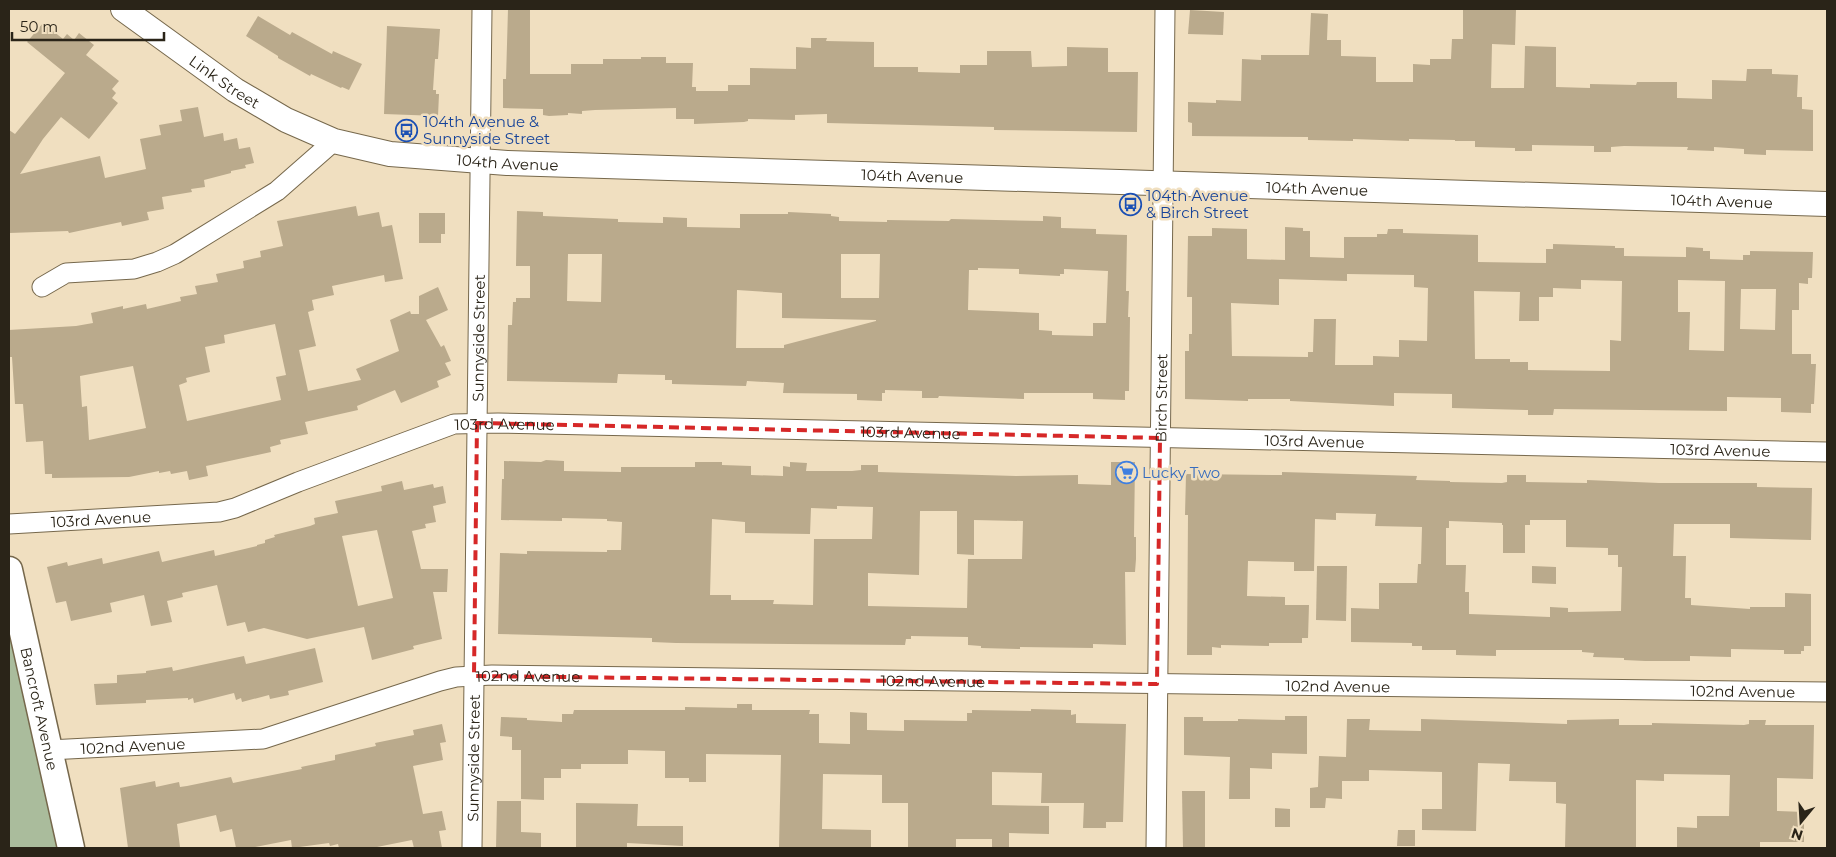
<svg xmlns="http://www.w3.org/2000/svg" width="1836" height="857" font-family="Montserrat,sans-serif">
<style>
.green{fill:#aabc9c}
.building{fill:#baaa8c;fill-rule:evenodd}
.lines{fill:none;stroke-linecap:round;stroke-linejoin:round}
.minor-casing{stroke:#76684c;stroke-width:21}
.tertiary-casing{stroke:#76684c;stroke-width:26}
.secondary-casing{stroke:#76684c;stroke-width:29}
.minor{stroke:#fff;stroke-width:19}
.tertiary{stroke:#fff;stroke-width:24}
.secondary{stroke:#fff;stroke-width:26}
.marked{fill:none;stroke:#d62828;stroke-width:4;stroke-dasharray:10 6;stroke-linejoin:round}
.labels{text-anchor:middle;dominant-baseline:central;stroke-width:5;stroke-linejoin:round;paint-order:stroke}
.street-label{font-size:15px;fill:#2a2418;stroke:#f0dfc0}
.transit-label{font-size:15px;fill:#164399;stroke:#f0dfc0;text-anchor:start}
.shop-label{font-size:15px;fill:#366cbe;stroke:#f0dfc0;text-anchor:start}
</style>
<rect width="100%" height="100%" fill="#f0dfc0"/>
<!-- green -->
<polygon class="green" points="9,625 60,848 9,848"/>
<!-- building -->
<g class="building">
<polygon points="508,9 530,9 530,74 571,74 571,64 603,64 603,59 641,59 641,57 666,57 666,63 693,63 692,87 696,87 696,91 728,91 728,85 750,85 750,68 796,69 796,47 811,48 811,38 827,38 826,41 874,42 874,67 918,67 918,72 960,73 960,65 987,65 987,51 1031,51 1032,67 1067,66 1067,47 1108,48 1108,72 1138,72 1137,132 994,130 994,127 827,123 827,114 795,115 795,120 748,119 748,121 744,122 694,124 694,119 676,119 676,108 595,110 582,111 582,114 568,113 568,115 549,116 543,115 543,109 503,108 503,79 506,79"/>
<polygon points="1463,9 1516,9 1515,45 1492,44 1491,88 1524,88 1525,46 1556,47 1556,87 1590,88 1590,84 1636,85 1637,82 1677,82 1677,98 1712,99 1712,80 1746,81 1747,69 1772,69 1772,74 1798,75 1797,97 1802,97 1802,109 1813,110 1813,151 1766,150 1766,155 1744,154 1744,149 1714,147 1714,151 1687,150 1688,147 1624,146 1611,147 1611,152 1594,152 1594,146 1532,145 1532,151 1515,151 1515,148 1475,147 1475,141 1455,141 1455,140 1409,139 1409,141 1353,139 1353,141 1308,140 1308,137 1192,136 1192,123 1188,122 1188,102 1216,103 1216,100 1241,101 1242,59 1261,60 1261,55 1309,55 1311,13 1328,14 1327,40 1341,40 1341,56 1376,57 1376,82 1413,82 1413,64 1430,65 1430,59 1451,59 1452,39 1463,39"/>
<polygon points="1190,10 1224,12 1223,35 1188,34"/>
<polygon points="258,16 290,35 292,32 332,54 333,51 362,64 349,90 342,87 341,88 311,74 310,76 278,58 278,56 246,36"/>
<polygon points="43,23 63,39 67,34 74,40 79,33 94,45 86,55 119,81 112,89 116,93 112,98 118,103 89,139 61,117 43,139 20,174 100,156 105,178 146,169 140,139 161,135 159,125 182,121 180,110 198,107 204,137 223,133 224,141 237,138 239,149 250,147 254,163 245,165 246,168 231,171 231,173 204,180 205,187 191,189 192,192 162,197 164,209 147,212 149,220 122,226 121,222 69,233 68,231 9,233 9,130 15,134 65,73 27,42"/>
<polygon points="387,26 440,29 438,59 435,59 433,90 436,90 436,94 439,94 438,116 384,114"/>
<path d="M356 206 358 216 379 212 382 227 392 225 403 279 385 282 384 275 332 286 334 295 312 300 314 310 308 312 316 346 299 350 308 391 361 380 356 369 399 351 390 320 410 311 411 314H419V296L438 287 448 310 426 320 441 347 444 345 451 361 445 363 451 375 437 381 439 387 401 403 395 390 357 406 358 410 305 422 308 434 280 440 281 444 270 447 271 452 206 466 208 476 189 480 187 471 171 474 170 471 159 473V471L129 477 52 478V474H45L43 441 26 442 23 404H15L12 357H9V330L76 326 93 323 91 313 123 306V309L146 304 147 309 181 301 180 297 197 294 195 286 218 282 216 274 244 268 243 261 261 257 260 251 283 246 277 221ZM275 324 286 375 276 377 281 400 187 421 179 385 187 382 186 378 210 372 205 347 225 343 224 335ZM133 366 146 428 89 440 87 406 82 407 80 376Z"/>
<path d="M517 211 543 212V216L618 219V222L663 223V217L687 218V227L740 228V214H788V212L831 214V216L839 217V221L887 222V220L949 221 951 219 1043 221V216L1061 217V228L1096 229V234L1127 235 1126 291H1129L1128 317H1130L1129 391H1125V400L1093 399V393H1024V399L939 396 938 398H922V391L885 390V393H882V401L857 400V394L783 393 784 383 747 381 746 386 672 384V380H665V375L618 374 617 383 507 381 508 325H512L513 302H516V298H530V266H516ZM568 254H602L601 302 567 301ZM841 254H880L879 298H841ZM978 268 1019 269V274L1060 276V274H1064V269L1108 271 1106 323H1093V336L1052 335V331L1039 330V313L968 310 969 270H978ZM737 290 782 293V318L876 320V321L784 345V348H736Z"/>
<polygon points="419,213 445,213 445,234 441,234 441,243 419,243"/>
<path d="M1285 227 1303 228V231H1310V257L1344 258V237H1377V234H1387L1388 229H1403V233L1478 235V262L1546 263V249H1553V244L1615 246V248H1624V256L1686 257V247L1703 248V251H1710V259L1743 260V255H1750V251L1813 252 1812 278H1808V284L1799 283V310H1792V354H1811V364H1816L1814 404H1811V413L1781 412V398L1727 397V411L1554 409 1553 415H1528V410L1452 408V394L1394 393V406L1290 401V399H1248V401L1185 399V351H1189V334H1192V297H1187L1188 236H1212V228L1247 229V259L1285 260ZM1347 274 1414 275V287L1428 288 1427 341 1399 340V357L1373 356V365H1335L1336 319H1314L1313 352H1308V357L1232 356 1231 303 1279 305V279L1347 281ZM1581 280 1622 281 1621 341 1610 340V371L1528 370V362H1510V359H1475L1474 291 1520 292 1519 321H1539V297H1553V288L1581 289ZM1678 280 1725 281 1724 351 1689 350 1690 312H1678ZM1741 289H1776L1775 330 1740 329Z"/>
<path d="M546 460 564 461V471L621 472V467H695V462H722V465L751 466V475L783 476V466L790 467V462L807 463 806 471H852L861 470V465H878V472L1016 476 1078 475V484L1111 485V462H1135L1134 537H1136V559L1135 572H1125L1126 645 1093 644V648L1020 647V649L981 648V646L968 645V637L911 636V639H906L905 645 676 643 652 642V638L498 634 500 553 527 554V551L607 552V550H621L622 522 607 521V519L562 518V521L501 520 502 479H504V461L541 462ZM837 506 873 507 872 539H814L813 605 773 604 774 600H731V595H710L712 519 745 522V533L810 534 811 508 837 509ZM920 511H957V554L974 555V520L1023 521 1022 559H968L967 608 868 606V573L919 575Z"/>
<path d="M1282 472 1417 476 1416 480 1450 481V482L1502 483 1507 482V475H1526V482L1587 483V480L1659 483H1757V487L1812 488 1811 540 1730 538V524H1674L1673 556H1686L1685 598H1691V605L1750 609V607H1785V593L1811 594V646H1804V651H1801V654H1784V650L1731 649V657L1690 656V661H1645L1624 660V658L1593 657 1594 653 1582 652V650H1496V656L1456 655V650H1422V646H1412V643L1351 642V608L1379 609V583H1417L1418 564H1421L1422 527 1375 526 1376 514 1336 513V520L1315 519 1314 571H1294V562L1248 561 1247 596 1285 597V605H1309L1308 638H1302V643H1269V646L1221 645V648L1212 647V655H1187L1188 515H1185L1186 474 1282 475ZM1530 520H1566V547L1608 548V555H1618V567H1622L1621 611 1568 612V608L1550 607V617L1469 614V592H1465L1466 565H1446V528H1449V521L1502 523V525H1503V553H1525V525H1530Z"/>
<path d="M402 481 404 490 433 484 434 488 443 486 446 503 433 506 436 522 425 524 426 528 412 531 421 569H448L447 592H433L442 639 413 646 414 649 372 660 364 627 307 639 264 628 248 632 245 622 227 626 217 585 182 593 183 597 167 601 172 622 151 626 144 595 110 603 112 612 71 621 66 601 56 603 47 567 67 562 68 566 102 558 103 564 159 551 162 562 214 550 215 556 257 546V545L265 543V540L275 537 274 535 310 526 315 524 314 518 338 513 335 501 382 491 381 486ZM377 530 393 598 358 606 342 536Z"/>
<polygon points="1317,566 1347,566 1346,621 1316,620"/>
<polygon points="1532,566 1556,567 1556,584 1532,583"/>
<polygon points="315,648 323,682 288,691 289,695 270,699 269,695 242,702 241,698 236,700 234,693 194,703 193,698 188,700 188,698 146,700 146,703 96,705 94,684 117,683 117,675 146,673 146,671 172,667 173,671 244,656 246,664"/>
<polygon points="737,704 752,704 752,710 810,710 809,714 819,714 819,743 850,744 850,712 867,713 867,730 904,731 904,720 967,721 967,713 972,713 972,710 1031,711 1031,709 1071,710 1071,715 1076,714 1076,723 1126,724 1123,822 1106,822 1106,828 1083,828 1084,803 1041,803 1042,773 992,772 992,805 1049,806 1049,834 1009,833 1009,848 992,848 992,839 956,839 956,848 908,848 908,803 882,803 882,775 823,774 822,829 871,830 871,848 779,848 781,755 706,754 706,782 689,782 689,778 665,778 665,751 628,750 628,764 581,764 581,769 561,769 561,778 544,778 544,800 521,799 521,750 512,750 512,737 500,736 501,717 527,718 527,720 562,722 562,714 573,714 574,710 685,710 685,707 737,708"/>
<polygon points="1285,716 1307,716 1307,754 1272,753 1272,769 1250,768 1250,799 1229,799 1230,757 1184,755 1184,717 1203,717 1203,721 1238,721 1238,719 1285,720"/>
<polygon points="1347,719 1370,719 1369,730 1421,731 1421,719 1567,724 1567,720 1619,719 1619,725 1652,725 1652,723 1744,725 1749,724 1749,720 1766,720 1765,725 1814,725 1813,779 1777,778 1777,811 1804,812 1804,842 1760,842 1760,848 1677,848 1677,827 1697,828 1697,816 1729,816 1730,775 1664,774 1664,781 1636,780 1636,848 1565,848 1566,804 1556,803 1556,782 1509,781 1510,764 1478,763 1476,831 1422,830 1422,809 1442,809 1442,772 1369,770 1369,781 1342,781 1342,799 1326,798 1325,808 1310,808 1310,788 1318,787 1319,756 1346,757"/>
<polygon points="442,724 446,742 440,743 443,760 413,766 423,814 442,811 446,830 439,831 442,848 414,848 412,840 372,848 339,848 338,844 330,846 329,843 292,848 291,840 250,848 236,848 232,829 220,832 216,815 177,824 180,847 168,848 128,848 120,788 155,781 156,787 179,782 180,787 187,786 231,777 233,783 302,769 301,767 335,760 335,755 376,746 375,743 414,735 413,730"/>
<polygon points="1182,791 1205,791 1205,848 1183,848"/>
<polygon points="497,801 521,801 521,832 541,833 541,848 496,848"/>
<polygon points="576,803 638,804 637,826 683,826 683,846 627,843 627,848 576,848"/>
<polygon points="1275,808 1290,809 1290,827 1275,827"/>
<polygon points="1398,830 1415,830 1415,846 1397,846"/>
</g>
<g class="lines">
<defs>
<g id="minor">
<polyline points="42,287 66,273 134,269 157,262 175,254 277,191 334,141"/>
<path id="s1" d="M9 524 219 512 235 508 298 482 454 424 498 423 1827 452"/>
<path id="s2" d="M49 750 263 739 440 681 456 677 492 675 1827 692"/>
<path id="s3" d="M472 848 482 9"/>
<path id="s4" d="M1156 848 1165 9"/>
</g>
<g id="tertiary">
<path id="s5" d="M123 9 235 90 286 120 334 141 390 154 507 163 1827 204"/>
</g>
<g id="secondary">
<path id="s6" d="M9 570 71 848"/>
</g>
</defs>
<!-- minor casing -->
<use href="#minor" class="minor-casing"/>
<!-- tertiary casing -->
<use href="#tertiary" class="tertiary-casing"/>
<!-- secondary casing -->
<use href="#secondary" class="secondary-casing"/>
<!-- minor -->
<use href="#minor" class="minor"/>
<!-- tertiary -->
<use href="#tertiary" class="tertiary"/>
<!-- secondary -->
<use href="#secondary" class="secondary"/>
</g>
<!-- marked area -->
<path class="marked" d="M477 423 1160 438 1157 684 474 676Z"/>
<!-- icons -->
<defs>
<symbol id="bus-ring" viewBox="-11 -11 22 22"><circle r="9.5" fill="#f0dfc0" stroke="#1a4fb4" stroke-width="1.5"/><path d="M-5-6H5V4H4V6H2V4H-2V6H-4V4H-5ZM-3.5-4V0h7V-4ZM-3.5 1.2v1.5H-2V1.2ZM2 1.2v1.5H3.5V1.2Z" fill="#1a4fb4"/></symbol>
<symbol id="supermarket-ring" viewBox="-11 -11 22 22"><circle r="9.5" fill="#f0dfc0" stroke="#3f7fe0" stroke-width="1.5"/><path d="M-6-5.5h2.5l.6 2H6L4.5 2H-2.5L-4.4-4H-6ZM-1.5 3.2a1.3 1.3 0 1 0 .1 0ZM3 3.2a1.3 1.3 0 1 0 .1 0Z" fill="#3f7fe0"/></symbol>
</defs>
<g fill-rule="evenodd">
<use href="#bus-ring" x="394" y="118" width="25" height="25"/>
<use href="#bus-ring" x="1118" y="192" width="25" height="25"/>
<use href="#supermarket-ring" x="1114" y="460" width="25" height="25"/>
</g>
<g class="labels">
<!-- street labels -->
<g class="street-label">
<text stroke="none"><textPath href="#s5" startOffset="125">Link Street</textPath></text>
<text stroke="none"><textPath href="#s5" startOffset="425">104th Avenue</textPath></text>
<text stroke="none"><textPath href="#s5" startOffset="830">104th Avenue</textPath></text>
<text stroke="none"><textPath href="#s5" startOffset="1235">104th Avenue</textPath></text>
<text stroke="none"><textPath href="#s5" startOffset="1640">104th Avenue</textPath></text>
<text stroke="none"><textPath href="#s3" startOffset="510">Sunnyside Street</textPath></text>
<text stroke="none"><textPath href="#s4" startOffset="450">Birch Street</textPath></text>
<text stroke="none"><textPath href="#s1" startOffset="512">103rd Avenue</textPath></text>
<text stroke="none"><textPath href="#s1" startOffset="918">103rd Avenue</textPath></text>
<text stroke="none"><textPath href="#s1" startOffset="1322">103rd Avenue</textPath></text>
<text stroke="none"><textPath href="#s1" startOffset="1728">103rd Avenue</textPath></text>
<text stroke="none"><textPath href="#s1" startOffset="92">103rd Avenue</textPath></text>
<text stroke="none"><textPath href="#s2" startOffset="489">102nd Avenue</textPath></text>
<text stroke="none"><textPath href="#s2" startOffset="894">102nd Avenue</textPath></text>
<text stroke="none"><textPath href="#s2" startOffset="1299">102nd Avenue</textPath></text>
<text stroke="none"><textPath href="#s2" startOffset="1704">102nd Avenue</textPath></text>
<text stroke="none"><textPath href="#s6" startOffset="142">Bancroft Avenue</textPath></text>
<text stroke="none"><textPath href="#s2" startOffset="84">102nd Avenue</textPath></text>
<text stroke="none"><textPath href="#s3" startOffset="90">Sunnyside Street</textPath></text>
</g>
<!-- transit labels -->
<g class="transit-label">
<text x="423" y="121">104th Avenue &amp;<tspan x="423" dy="17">Sunnyside Street</tspan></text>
<text x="1146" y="195">104th Avenue<tspan x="1146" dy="17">&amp; Birch Street</tspan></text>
</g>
<!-- shop labels -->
<g class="shop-label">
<text x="1142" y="472">Lucky Two</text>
</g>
</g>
<!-- border -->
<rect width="1836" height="857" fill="none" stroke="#2a2418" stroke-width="20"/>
<!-- north arrow -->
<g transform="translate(1801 822) rotate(198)" stroke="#f0dfc0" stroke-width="4" paint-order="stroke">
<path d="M0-4L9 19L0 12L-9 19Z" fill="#2a2418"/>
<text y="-8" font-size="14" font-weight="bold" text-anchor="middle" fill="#2a2418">N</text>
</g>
<!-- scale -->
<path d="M12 32v8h152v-8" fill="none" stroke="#2a2418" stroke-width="2.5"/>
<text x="20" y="32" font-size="15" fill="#2a2418" stroke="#f0dfc0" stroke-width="4" paint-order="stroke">50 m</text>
</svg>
